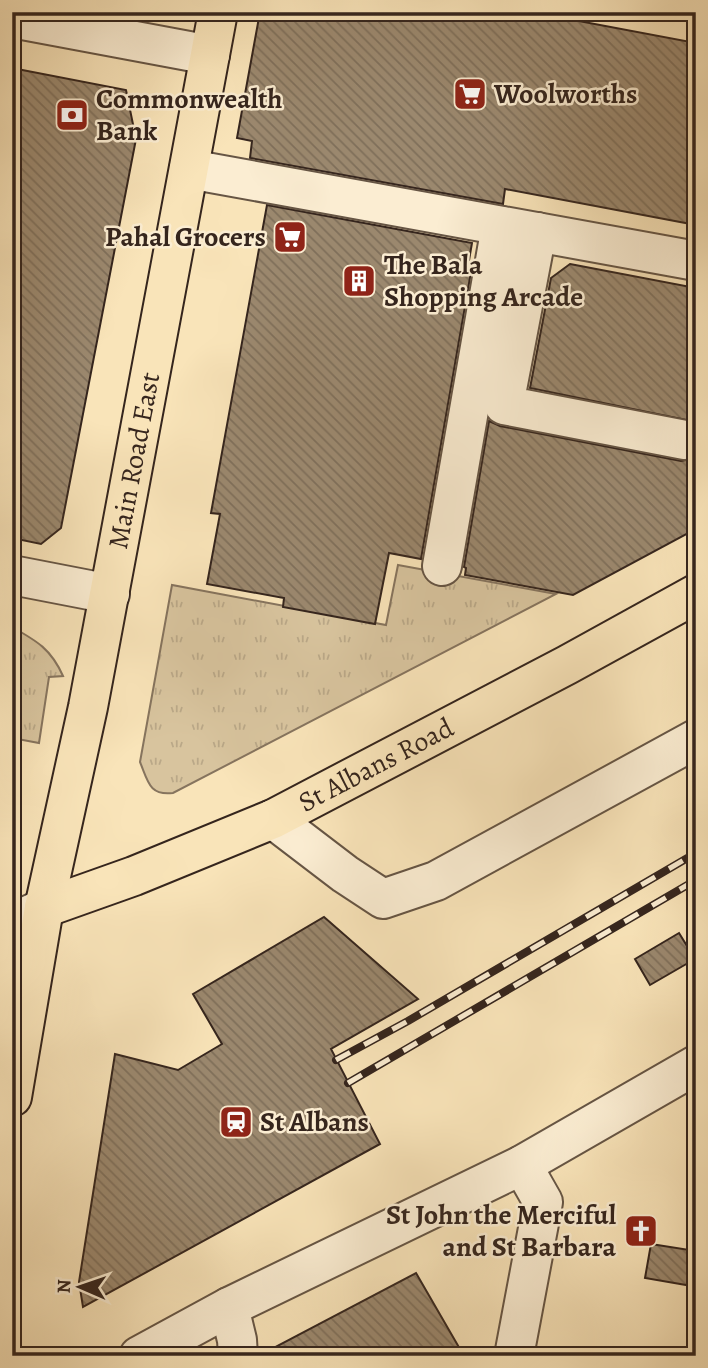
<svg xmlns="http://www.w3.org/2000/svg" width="708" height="1368" font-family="Alegreya,serif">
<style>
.park{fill:url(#park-tufts);stroke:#86745e;stroke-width:2}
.building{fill:url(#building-back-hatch);stroke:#35251d;stroke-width:2}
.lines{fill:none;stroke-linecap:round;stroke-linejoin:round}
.minor-casing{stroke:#654;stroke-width:42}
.major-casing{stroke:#35251d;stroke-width:42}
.minor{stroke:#fbedd2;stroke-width:38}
.major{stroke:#f9e4b9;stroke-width:38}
.rail-casing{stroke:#35251d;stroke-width:8}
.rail{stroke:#fbedd2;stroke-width:5;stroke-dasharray:16;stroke-linecap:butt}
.labels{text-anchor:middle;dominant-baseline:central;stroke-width:5;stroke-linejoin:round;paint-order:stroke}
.poi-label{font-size:28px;font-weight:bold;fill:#35251d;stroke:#fbedd2;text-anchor:start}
.street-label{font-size:28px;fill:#35251d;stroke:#fbedd2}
</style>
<defs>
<pattern id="park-tufts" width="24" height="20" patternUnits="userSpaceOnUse" patternTransform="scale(1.75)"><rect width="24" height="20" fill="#d8c49e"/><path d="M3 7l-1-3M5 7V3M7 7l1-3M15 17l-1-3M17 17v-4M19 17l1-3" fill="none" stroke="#baa888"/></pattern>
<pattern id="building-back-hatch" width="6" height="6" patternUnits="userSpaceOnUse" patternTransform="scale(1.75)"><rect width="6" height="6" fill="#9b886e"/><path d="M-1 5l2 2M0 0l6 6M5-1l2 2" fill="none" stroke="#7f6f5a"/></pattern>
</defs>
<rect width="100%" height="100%" fill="#f9e4b9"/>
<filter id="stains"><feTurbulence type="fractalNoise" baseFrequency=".00286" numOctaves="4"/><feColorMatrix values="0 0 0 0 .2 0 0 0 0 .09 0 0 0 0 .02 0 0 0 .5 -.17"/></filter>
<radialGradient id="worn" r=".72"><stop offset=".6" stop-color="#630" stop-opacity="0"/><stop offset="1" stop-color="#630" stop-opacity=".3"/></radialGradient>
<!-- park -->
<g class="park">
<path d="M398 565 556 594 173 793C149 796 148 781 140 762L172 585 386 625Z"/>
<path d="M12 627C37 641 51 649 63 676L49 677 39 743 12 738Z"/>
</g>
<!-- building -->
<g class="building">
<polygon points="260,12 531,12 696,43 696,225 505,189 503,204 250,158 252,141 237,138"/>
<polygon points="12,68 126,90 136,139 61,528 41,544 12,538"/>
<polygon points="267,205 472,243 467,272 471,272 421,559 389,553 375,624 283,607 284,598 207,584 220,514 211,513"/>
<polygon points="570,264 696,288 696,422 530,388 551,278"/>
<polygon points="489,421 500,426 681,461 696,458 696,529 573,595 465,575 466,568 464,567"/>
<polygon points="324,917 418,999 331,1049 380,1144 83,1307 79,1282 115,1054 178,1070 222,1044 193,994"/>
<polygon points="679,933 695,959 650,985 635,959"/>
<polygon points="651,1244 696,1251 692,1286 645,1278"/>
<polygon points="416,1273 464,1356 260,1356 260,1355"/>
</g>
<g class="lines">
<defs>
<g id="minor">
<polyline points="12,18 210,55"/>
<polyline points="189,169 696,261"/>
<polyline points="537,232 504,405 685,440"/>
<polyline points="442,566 501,226"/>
<polyline points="12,575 110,594"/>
<polyline points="273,819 345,874 383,899 436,881 696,739"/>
<polyline points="12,923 44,908"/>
<polyline points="229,1307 237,1340 238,1356"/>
<polyline points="139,1356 229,1307 522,1165 696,1065"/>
<polyline points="514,1356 543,1202 522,1165"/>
</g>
<g id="major">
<path id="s1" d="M44 908 134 876 273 819 567 665 696 594"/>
<path id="s2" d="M12 1097 44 908 88 707 218 12"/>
</g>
</defs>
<!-- minor casing -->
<use href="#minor" class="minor-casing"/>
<!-- major casing -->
<use href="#major" class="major-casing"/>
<!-- minor -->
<use href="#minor" class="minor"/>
<!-- major -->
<use href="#major" class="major"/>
<defs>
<g id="rail">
<polyline points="336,1060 408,1021 696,853"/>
<polyline points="348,1083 696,880"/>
</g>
</defs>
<!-- rail casing -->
<use href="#rail" class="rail-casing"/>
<!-- rail -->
<use href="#rail" class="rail"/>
</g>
<!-- icons -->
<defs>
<symbol id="supermarket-square" viewBox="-11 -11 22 22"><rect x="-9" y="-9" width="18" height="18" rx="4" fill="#8f2418" stroke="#fbedd2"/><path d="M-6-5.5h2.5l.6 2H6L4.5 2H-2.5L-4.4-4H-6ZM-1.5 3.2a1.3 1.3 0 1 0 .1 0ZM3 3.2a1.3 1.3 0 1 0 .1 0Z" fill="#fff"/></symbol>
<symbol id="bank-square" viewBox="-11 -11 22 22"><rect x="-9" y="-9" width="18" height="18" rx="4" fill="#8f2418" stroke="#fbedd2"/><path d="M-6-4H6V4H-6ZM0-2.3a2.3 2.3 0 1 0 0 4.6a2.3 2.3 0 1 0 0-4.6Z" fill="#fff"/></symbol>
<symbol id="building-square" viewBox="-11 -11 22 22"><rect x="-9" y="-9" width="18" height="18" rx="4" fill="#8f2418" stroke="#fbedd2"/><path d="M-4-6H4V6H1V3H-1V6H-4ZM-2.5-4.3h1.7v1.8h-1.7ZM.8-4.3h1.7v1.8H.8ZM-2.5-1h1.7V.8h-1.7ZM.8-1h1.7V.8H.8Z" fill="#fff"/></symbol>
<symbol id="station-square" viewBox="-11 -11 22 22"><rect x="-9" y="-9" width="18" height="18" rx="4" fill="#8f2418" stroke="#fbedd2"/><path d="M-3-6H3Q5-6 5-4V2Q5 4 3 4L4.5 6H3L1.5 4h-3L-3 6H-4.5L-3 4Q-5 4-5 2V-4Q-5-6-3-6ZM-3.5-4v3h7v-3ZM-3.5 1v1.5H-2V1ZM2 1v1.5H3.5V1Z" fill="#fff"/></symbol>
<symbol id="church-square" viewBox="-11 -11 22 22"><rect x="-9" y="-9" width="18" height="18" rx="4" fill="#8f2418" stroke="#fbedd2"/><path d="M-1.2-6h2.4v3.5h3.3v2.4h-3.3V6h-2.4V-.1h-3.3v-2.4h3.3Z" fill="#fff"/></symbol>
</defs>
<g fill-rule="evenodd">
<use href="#supermarket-square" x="451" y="75" width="38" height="38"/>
<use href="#bank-square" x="53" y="96" width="38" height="38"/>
<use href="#supermarket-square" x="271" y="218" width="38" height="38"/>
<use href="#building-square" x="340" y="262" width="38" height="38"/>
<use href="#station-square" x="217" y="1103" width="38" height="38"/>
<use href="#church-square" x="622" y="1212" width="38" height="38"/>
</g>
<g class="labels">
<!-- poi labels -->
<g class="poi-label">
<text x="494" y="94">Woolworths</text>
<text x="96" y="99">Commonwealth<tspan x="96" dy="32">Bank</tspan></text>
<text x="266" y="237" text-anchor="end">Pahal Grocers</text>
<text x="384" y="265">The Bala<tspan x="384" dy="32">Shopping Arcade</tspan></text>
<text x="260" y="1122">St Albans</text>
<text x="616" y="1215" text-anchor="end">St John the Merciful<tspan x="616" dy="32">and St Barbara</tspan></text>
</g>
<!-- street labels -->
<g class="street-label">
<text stroke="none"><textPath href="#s2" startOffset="648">Main Road East</textPath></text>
<text stroke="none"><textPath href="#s1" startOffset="362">St Albans Road</textPath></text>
</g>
</g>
<!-- margin -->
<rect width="708" height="1368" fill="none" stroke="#f9e4b9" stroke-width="42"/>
<rect x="14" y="14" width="680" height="1340" fill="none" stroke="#35251d" stroke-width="3.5"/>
<rect x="21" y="21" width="666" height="1326" fill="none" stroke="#35251d" stroke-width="2"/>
<!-- north arrow -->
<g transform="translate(80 1287) rotate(272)" stroke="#fbedd2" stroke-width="5" paint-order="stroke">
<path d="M0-5L12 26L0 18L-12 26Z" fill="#35251d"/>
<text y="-10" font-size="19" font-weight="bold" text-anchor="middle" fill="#35251d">N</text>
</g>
<rect width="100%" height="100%" filter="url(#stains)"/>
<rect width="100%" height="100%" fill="url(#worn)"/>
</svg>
